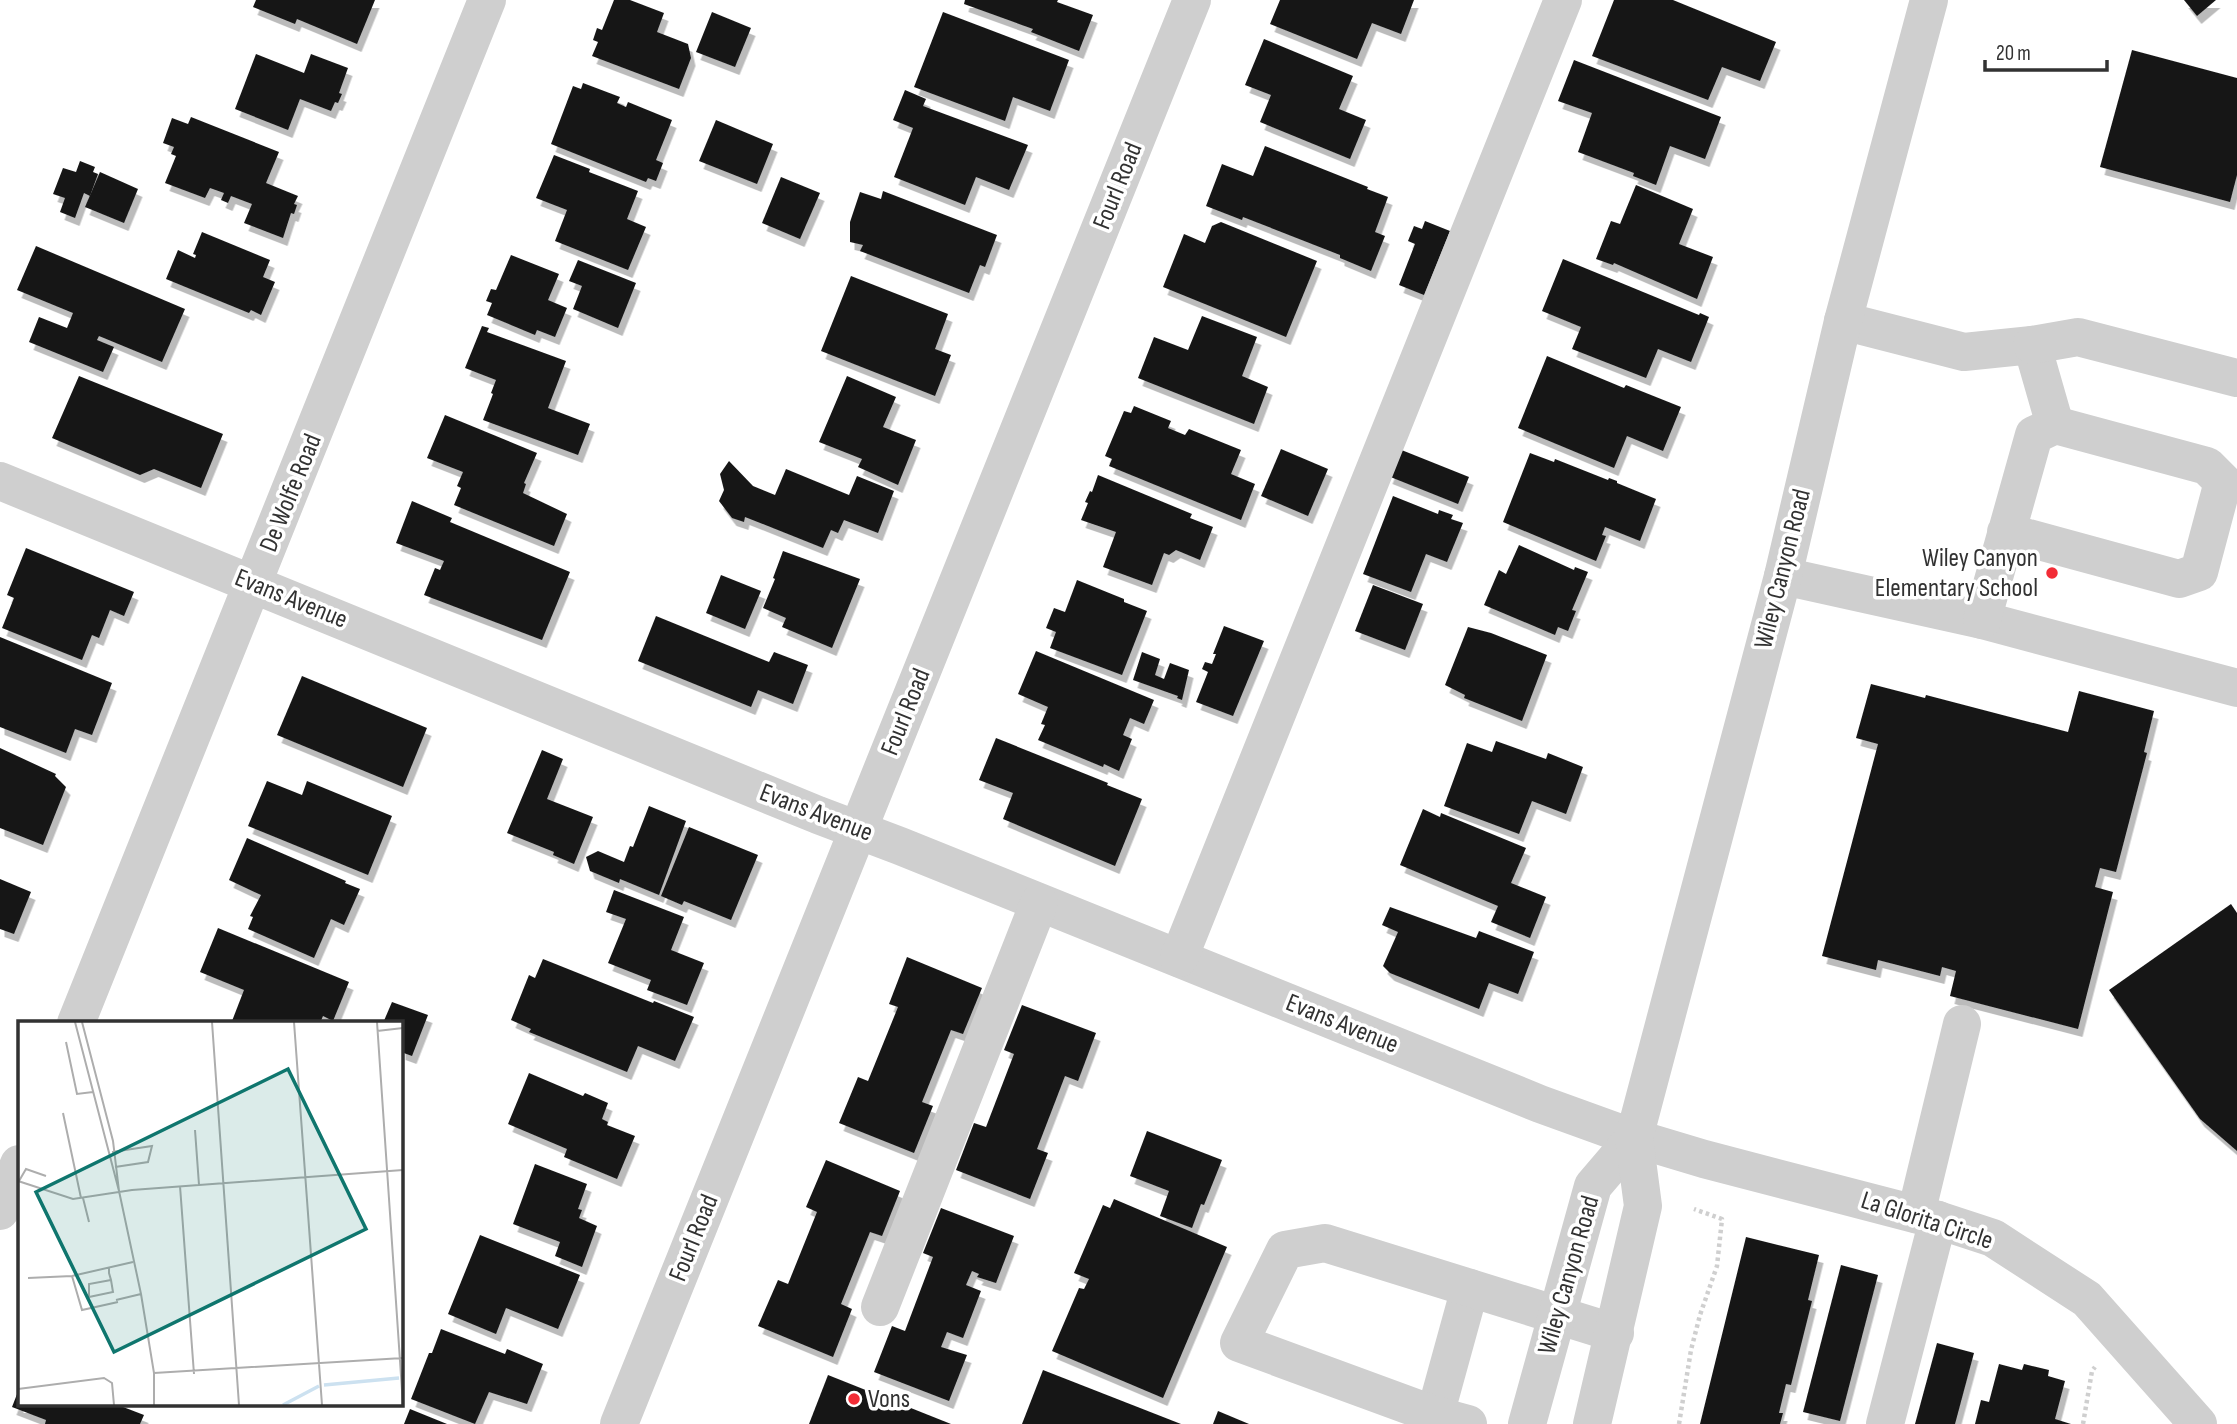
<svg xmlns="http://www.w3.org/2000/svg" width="2237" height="1424" font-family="'Sofia Sans Condensed',sans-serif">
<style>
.building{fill:#191919;filter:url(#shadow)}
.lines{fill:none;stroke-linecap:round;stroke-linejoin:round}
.path{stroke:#cfcfcf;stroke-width:4.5;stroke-dasharray:3.5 3.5;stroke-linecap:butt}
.minor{stroke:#cfcfcf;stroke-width:38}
.poi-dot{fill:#f22c36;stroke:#fff;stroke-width:2.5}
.labels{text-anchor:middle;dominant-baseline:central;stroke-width:7;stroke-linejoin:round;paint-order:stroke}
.street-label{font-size:26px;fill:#323232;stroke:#fff}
.poi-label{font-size:26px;fill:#323232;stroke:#fff;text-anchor:end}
.inset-river{fill:none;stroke:#cce1f0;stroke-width:3.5}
.inset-road{fill:none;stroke:#adadad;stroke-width:2}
.view{fill:#0f766e;fill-opacity:0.15;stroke:#0f766e;stroke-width:3.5}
.inset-edge{fill:none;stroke:#323232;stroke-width:3.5}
</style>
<defs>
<filter id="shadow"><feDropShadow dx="4.5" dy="8" stdDeviation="0" flood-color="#0004"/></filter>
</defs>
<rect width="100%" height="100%" fill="#fff"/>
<!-- building -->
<g class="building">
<polygon points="256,0 375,0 357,44 297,19 295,24 253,7"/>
<polygon points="614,0 630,0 664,13 657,32 688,44 691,58 679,89 592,56 598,42 593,40 597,28 602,30"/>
<polygon points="965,0 1058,0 1057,2 1093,15 1079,51 1031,32 1033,29 964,4"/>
<polygon points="1280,0 1414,0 1401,34 1372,23 1357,59 1270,24"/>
<polygon points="1614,0 1673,0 1776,42 1760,81 1722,67 1708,100 1592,56"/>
<polygon points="2184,0 2216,0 2197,16"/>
<polygon points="712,12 751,28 735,67 696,52"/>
<polygon points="943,12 1069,60 1050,111 1013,97 1005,121 914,87"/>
<polygon points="1264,39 1353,76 1339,109 1366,120 1350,159 1260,122 1271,95 1245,85"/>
<polygon points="2132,50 2237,78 2237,175 2230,202 2100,167"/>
<polygon points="256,54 304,73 311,54 348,68 339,93 342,94 338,103 335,102 331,111 300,99 288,130 235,109"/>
<polygon points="1574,60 1721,117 1705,159 1670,146 1656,185 1633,176 1634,173 1578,152 1592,113 1558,101"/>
<polygon points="583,83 620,97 617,103 626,107 628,102 672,120 656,160 663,163 656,181 648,178 646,182 551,144 573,86 581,89"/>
<polygon points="905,90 926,99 923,106 1028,145 1009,190 976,177 965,205 894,177 913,128 893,120"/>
<polygon points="191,117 279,152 266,183 298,196 294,204 297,205 294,214 291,213 283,238 244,223 252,204 231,196 228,203 221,200 224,193 210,188 205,198 165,183 176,156 171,154 174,147 163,143 172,118 188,124"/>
<polygon points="716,120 773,144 757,184 699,161"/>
<polygon points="1265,146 1368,187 1367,189 1388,197 1375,232 1385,236 1371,271 1340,258 1340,255 1243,217 1242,220 1206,206 1222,164 1253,176"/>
<polygon points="554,155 590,169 589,172 638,191 627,219 646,227 628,270 555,241 567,210 536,198"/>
<polygon points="80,161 95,167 93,172 98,174 90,196 84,193 75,218 60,212 65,198 53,194 63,168 76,172"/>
<polygon points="100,172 138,189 124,223 85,207"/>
<polygon points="781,177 820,193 800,239 762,223"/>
<polygon points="1636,185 1693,209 1679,244 1713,257 1697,299 1614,263 1613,265 1596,259 1611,221 1620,224"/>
<polygon points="883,191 997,235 985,267 980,265 969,293 860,251 863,245 850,242 850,222 860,192 881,199"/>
<polygon points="1425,221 1450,231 1424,295 1399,285 1415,244 1408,241 1414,226 1422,229"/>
<polygon points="1221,222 1317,261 1286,337 1163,287 1184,234 1205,243 1212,226"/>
<polygon points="202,232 270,260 263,277 275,282 261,315 251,310 249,313 166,279 178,250 195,258 196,255 193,254"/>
<polygon points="36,246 185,309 162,362 99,336 97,340 114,347 103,372 29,342 39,317 67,328 73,313 17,290"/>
<polygon points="511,255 559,274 548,300 567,308 555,337 537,330 535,335 487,315 492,303 486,301 491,289 496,290"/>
<polygon points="1563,259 1699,315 1700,313 1709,317 1691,362 1658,349 1646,378 1572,349 1581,327 1542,311"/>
<polygon points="578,260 636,283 618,328 573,309 582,286 569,281"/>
<polygon points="851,276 948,314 935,349 951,355 935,396 821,351"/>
<polygon points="1202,316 1257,337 1242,376 1268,387 1254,424 1138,378 1154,337 1188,350"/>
<polygon points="482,326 489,328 487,332 566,361 548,408 590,424 578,455 483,420 493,394 491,393 496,380 465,368"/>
<polygon points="1547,356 1624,388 1626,385 1681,407 1663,451 1627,436 1614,468 1518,428"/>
<polygon points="79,376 223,434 201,488 154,469 140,475 52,438"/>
<polygon points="847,376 896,397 883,427 916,440 898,485 858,467 862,459 819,442"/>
<polygon points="1134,406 1171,421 1168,428 1185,435 1189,429 1241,450 1231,474 1255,484 1241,520 1109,466 1112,459 1105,456 1124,411 1131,413"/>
<polygon points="445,415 537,453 524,483 526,484 523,493 567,514 554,546 454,505 461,488 457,486 463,472 427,458"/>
<polygon points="1281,449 1328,469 1308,516 1261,496"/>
<polygon points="1399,449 1469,477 1458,504 1388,476"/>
<polygon points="1530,453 1554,462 1555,459 1608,480 1609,478 1617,481 1617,483 1656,499 1640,541 1605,527 1602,535 1606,536 1596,561 1503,522"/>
<polygon points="729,461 753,486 775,495 786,469 849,495 857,476 894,491 878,533 844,520 838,533 831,530 823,548 745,517 744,522 732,518 719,501 724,490 720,474"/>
<polygon points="1098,475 1192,514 1190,518 1213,527 1200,560 1176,550 1169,555 1164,553 1152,585 1103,567 1116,532 1081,520 1088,503 1085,502 1090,491 1092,492"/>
<polygon points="1393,496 1438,514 1439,510 1453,515 1451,519 1463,523 1447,562 1426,554 1411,592 1363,574"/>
<polygon points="412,501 452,518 450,522 570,572 542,640 424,595 435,568 440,570 444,561 396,543"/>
<polygon points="1519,545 1574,570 1575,567 1588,572 1572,610 1576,611 1568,631 1558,627 1555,635 1484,605 1499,570 1506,574"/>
<polygon points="26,548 134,592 124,616 110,610 99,638 92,635 82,660 2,628 14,598 7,595"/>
<polygon points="783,551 860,579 832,648 782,627 786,618 763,608 775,579 773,578"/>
<polygon points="721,575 761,591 745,629 706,613"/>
<polygon points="1077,580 1124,599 1124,602 1147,611 1122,675 1050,648 1056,632 1046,628 1054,608 1065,612"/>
<polygon points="1373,585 1423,604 1405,650 1355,631"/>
<polygon points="656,616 769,662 774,652 808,665 793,704 758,690 751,707 638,661"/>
<polygon points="1224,626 1264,641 1233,716 1196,702 1208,672 1202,669 1205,662 1212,664 1216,654 1213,654"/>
<polygon points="1468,627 1491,633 1547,655 1522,721 1464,698 1465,695 1445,685"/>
<polygon points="0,637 112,683 92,735 75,729 66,753 0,727"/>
<polygon points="1036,651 1154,700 1144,724 1130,718 1123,735 1132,739 1119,771 1104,764 1103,767 1038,740 1045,725 1041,724 1048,707 1018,694"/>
<polygon points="1142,652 1160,659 1155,675 1164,679 1170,663 1189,670 1182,700 1177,698 1178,696 1133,680"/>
<polygon points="302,676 427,728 403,787 277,735"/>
<polygon points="1871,684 1925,698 1926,695 2068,732 2079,691 2154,711 2144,752 2147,753 2116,872 2100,868 2095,887 2113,892 2078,1029 1950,996 1956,971 1942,967 1940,976 1878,960 1876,970 1822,956 1878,744 1856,738"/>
<polygon points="996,738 1108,783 1107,785 1142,799 1115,866 1003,819 1013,793 979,780"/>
<polygon points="1496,741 1546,759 1548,753 1583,767 1566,814 1532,801 1519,834 1444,806 1467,743 1492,752"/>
<polygon points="0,748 56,774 55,776 66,787 43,845 0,828"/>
<polygon points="542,750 563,759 547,799 593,817 574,864 553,855 554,852 507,833"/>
<polygon points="267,781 302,795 307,781 392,816 368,875 248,826"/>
<polygon points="649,806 686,821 659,895 620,879 619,883 590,871 586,857 598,851 624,862 630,846 633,847"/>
<polygon points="1423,809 1440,817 1441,813 1526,848 1511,883 1546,897 1530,938 1491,922 1498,906 1400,865"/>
<polygon points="689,827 758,855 731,920 684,901 682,905 661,896"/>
<polygon points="247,838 346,881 345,883 360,889 344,925 331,919 314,958 248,929 253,917 250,916 261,895 229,880"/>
<polygon points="0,879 31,892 14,934 0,929"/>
<polygon points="614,890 684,917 671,950 704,963 687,1005 647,990 651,980 608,963 626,919 606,912"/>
<polygon points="2231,904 2237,913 2237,1151 2200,1119 2109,990"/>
<polygon points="1390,907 1476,938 1479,931 1534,952 1518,994 1489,983 1479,1009 1390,973 1383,966 1398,932 1382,925"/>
<polygon points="218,928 349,982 333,1021 323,1016 320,1023 238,1023 232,1021 244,990 200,972"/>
<polygon points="907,957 982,988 963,1034 951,1030 922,1102 933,1106 914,1153 839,1123 858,1077 868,1081 898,1007 889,1004"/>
<polygon points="543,959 653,1003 654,1001 694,1017 675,1061 638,1046 627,1072 529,1032 531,1029 511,1020 529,975 535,978"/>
<polygon points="392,1002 428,1015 412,1056 401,1052 401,1023 383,1023"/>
<polygon points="1022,1005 1096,1033 1078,1081 1065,1076 1037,1149 1048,1153 1030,1199 956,1170 974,1123 986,1127 1014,1054 1004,1050"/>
<polygon points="529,1073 583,1096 585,1093 608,1103 602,1119 608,1122 607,1125 635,1136 617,1179 564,1157 567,1149 508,1124"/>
<polygon points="1147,1131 1222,1160 1204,1205 1201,1204 1192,1228 1160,1216 1169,1191 1130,1176"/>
<polygon points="826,1160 900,1191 882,1236 870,1232 841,1304 852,1309 833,1357 758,1326 778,1280 788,1284 817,1212 806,1207"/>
<polygon points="535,1164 587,1184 578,1209 582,1210 579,1218 597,1226 582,1267 555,1256 560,1242 513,1224"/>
<polygon points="1114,1199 1227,1247 1163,1398 1052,1351 1079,1288 1084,1289 1089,1279 1074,1273 1103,1205 1110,1208"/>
<polygon points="941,1208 1014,1236 996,1283 977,1277 979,1274 972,1271 966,1285 981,1291 963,1338 947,1332 941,1347 967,1355 949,1401 874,1372 892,1326 905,1331 933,1257 923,1253"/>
<polygon points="480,1235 580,1275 558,1329 506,1308 496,1334 448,1314"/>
<polygon points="1746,1237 1819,1255 1808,1300 1812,1301 1791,1385 1786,1384 1779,1413 1783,1413 1780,1424 1700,1424"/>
<polygon points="1841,1265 1878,1275 1840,1421 1803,1412"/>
<polygon points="441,1329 505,1354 507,1349 543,1364 527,1404 489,1392 475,1424 411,1399 429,1353 432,1353"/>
<polygon points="1937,1343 1974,1353 1955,1424 1915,1424"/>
<polygon points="1999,1364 2022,1370 2024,1364 2049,1370 2048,1376 2065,1381 2055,1419 2071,1424 1975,1424 1981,1400 1989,1402"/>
<polygon points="1043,1370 1181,1424 1022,1424"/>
<polygon points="828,1375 951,1424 809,1424"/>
<polygon points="19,1389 19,1405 118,1405 144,1415 140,1424 45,1424 46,1420 12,1407"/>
<polygon points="410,1409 447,1424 404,1424"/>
<polygon points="1218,1411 1249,1424 1213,1424"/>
</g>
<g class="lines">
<!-- path -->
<g class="path">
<polyline points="1679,1424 1691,1350 1700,1315 1717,1266 1722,1219 1694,1209"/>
<polyline points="2083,1424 2092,1371 2095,1367"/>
</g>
<!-- minor -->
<g class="minor">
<polyline points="1843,321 1964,352 2032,345 2055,425"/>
<polyline points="2032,345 2078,337 2237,378"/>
<polyline points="0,481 818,815 900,846 1540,1104 1634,1138 1704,1159 1938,1220 1993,1238 2087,1299 2198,1424"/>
<polyline points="1783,576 1982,620 2237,688"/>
<path d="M1982 620C1999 559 2016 497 2034 435L2055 425 2207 466 2223 482 2199 572 2179 579 2006 532"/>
<polyline points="1179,958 1563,0"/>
<polyline points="76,1023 487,0"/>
<polyline points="0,1211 19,1164"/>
<polyline points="1916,1214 1962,1024"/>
<polyline points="880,1307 1039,903"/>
<polyline points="1435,1415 1470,1288"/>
<polyline points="619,1424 1192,0"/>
<polyline points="1468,1424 1435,1415 1239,1343 1285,1250 1325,1243 1615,1333"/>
<polyline points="1527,1424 1593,1186 1634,1138"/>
<polyline points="1592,1424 1643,1206 1634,1138 1783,576 1843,321 1929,0"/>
<polyline points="1885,1424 1938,1220"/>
</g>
</g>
<!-- markers -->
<g class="poi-dot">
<circle cx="2052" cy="573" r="7"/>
<circle cx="854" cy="1399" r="7"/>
</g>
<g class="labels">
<!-- street labels -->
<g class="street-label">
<text transform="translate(1118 186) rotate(-68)">Fourl Road</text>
<text transform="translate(291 493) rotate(-68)">De Wolfe Road</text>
<text transform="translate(1783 569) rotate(-76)">Wiley Canyon Road</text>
<text transform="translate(291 599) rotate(22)">Evans Avenue</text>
<text transform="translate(906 712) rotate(-68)">Fourl Road</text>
<text transform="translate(816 813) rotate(21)">Evans Avenue</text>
<text transform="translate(1342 1024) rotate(22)">Evans Avenue</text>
<text transform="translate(1927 1221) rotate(18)">La Glorita Circle</text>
<text transform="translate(694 1238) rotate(-68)">Fourl Road</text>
<text transform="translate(1569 1275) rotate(-74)">Wiley Canyon Road</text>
</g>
<!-- poi labels -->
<g class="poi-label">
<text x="2038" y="558">Wiley Canyon<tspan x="2038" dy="30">Elementary School</tspan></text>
<text x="868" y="1399" text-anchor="start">Vons</text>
</g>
</g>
<!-- overview -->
<g transform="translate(18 1021)">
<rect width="385" height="385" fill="#fff"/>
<path class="inset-river" d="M306 364 381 357M265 384 301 365"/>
<path class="inset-road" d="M57 1 101 170 123 273 136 352V384M64 1 95 120 101 170M194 1 221 384M276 1 304 384M359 1 385 384M359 10 385 7M48 21 59 73 75 71M45 92 63 177M177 109 181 164M94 131 134 125 130 141 97 146M0 160 55 178 114 169 385 149M1 160 8 148 28 155M162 165 176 353M65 177 71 201M91 247V252L93 259 95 271 71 276V263L93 259M54 255 64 289 100 281M10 257 54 255 115 241M98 279 123 273M136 352 385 337M0 368 86 357 94 362 96 384"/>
<path class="view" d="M270 48 348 208 96 331 18 171Z"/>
<rect width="385" height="385" class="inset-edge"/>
</g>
<!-- scale -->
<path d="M1985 60v10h122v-10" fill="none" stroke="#323232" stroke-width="3.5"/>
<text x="1996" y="60" font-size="21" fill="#323232" stroke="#ffffff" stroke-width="5" paint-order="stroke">20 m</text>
</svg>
